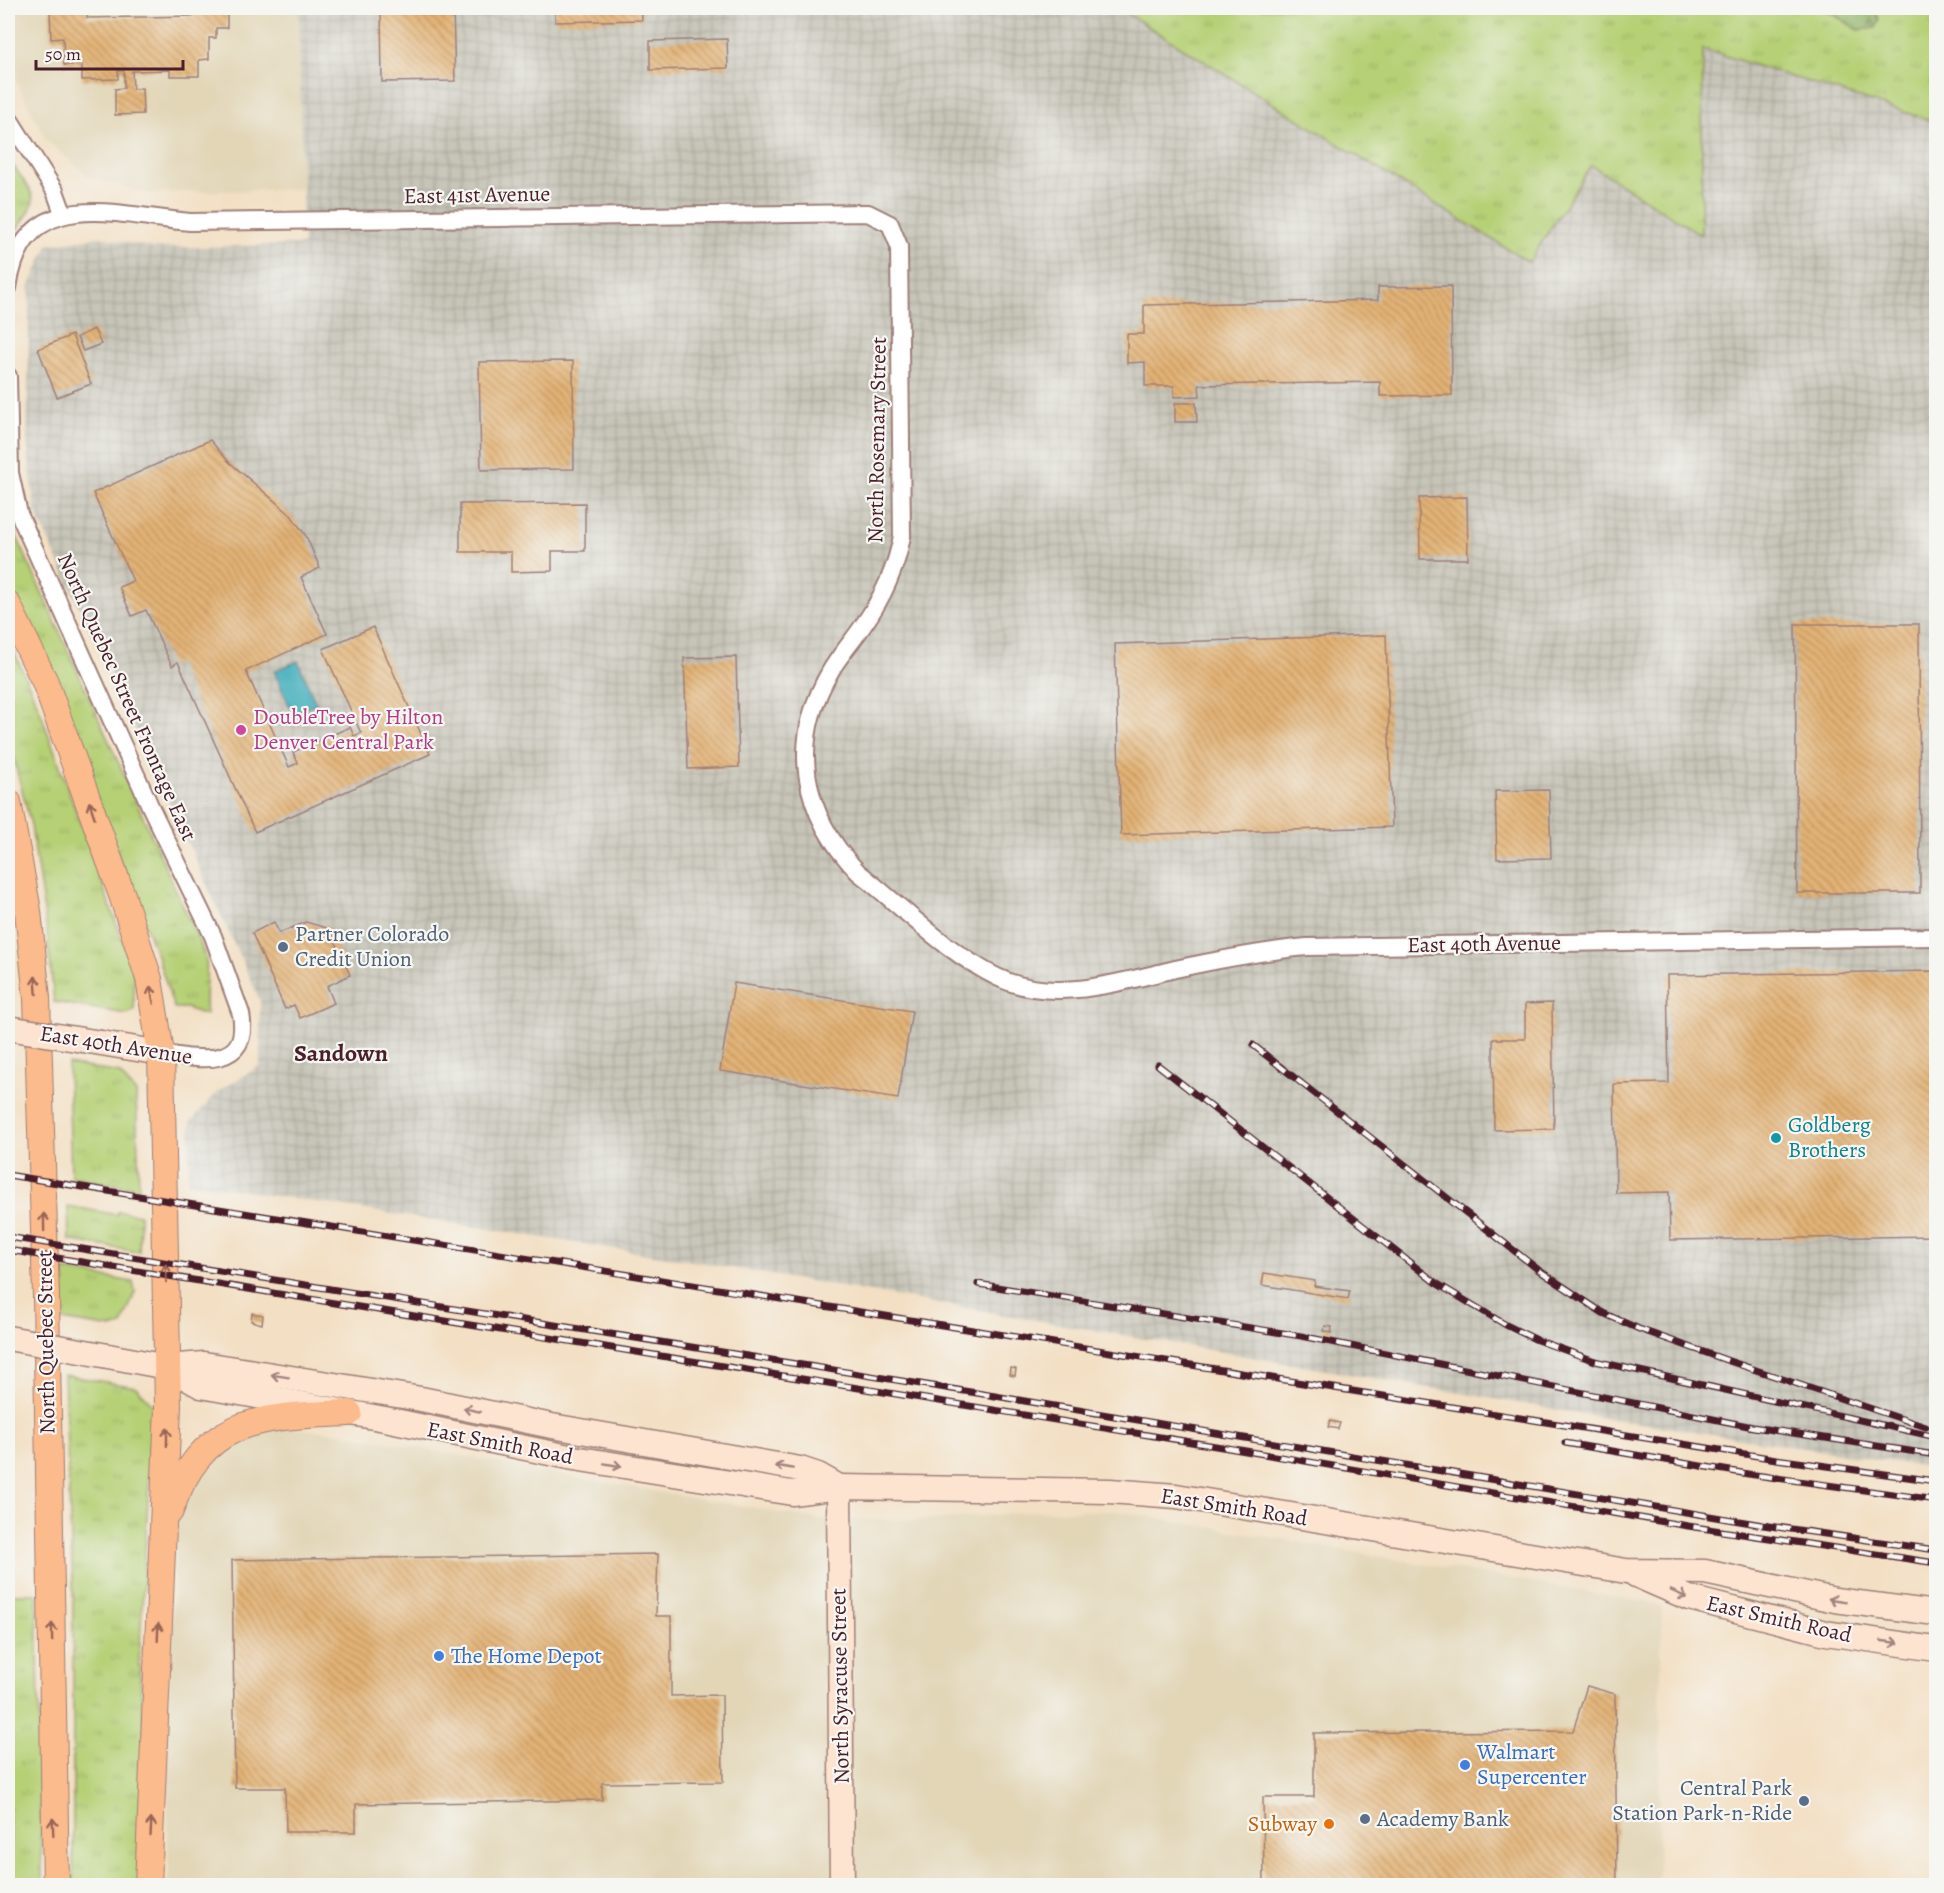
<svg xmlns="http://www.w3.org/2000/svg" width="1944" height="1893" font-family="Alegreya,serif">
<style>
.built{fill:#e2d6b7}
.industrial{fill:url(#industrial-grid)}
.grass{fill:url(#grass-tufts);stroke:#807850;stroke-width:1.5}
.forest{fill:url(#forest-firs);stroke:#6d6848;stroke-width:1.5}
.water{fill:#3faebb;stroke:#446673;stroke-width:1.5}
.building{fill:url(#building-back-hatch)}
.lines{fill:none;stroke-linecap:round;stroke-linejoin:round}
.street-casing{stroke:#9e7f77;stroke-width:20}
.secondary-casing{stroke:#9e7f77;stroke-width:27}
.primary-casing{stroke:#9e7f77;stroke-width:28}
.street{stroke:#fff;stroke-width:16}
.secondary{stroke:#fde4d1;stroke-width:24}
.primary{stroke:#fbbb8c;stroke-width:26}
.rail-casing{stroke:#4a1f2b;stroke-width:7}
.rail{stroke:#f6f6f2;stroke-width:4.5;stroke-dasharray:14;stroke-linecap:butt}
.secondary-bridge-casing{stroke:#9e7f77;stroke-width:27;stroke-linecap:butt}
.secondary-bridge{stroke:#fde4d1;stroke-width:24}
.oneway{stroke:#9a6557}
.oneway2{stroke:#a4827e}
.hotel-dot{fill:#d1479c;stroke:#f6f6f2;stroke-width:2}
.service-dot{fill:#5c6f8a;stroke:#f6f6f2;stroke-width:2}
.culture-dot{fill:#0f9aa8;stroke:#f6f6f2;stroke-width:2}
.shop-dot{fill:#3f7fe0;stroke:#f6f6f2;stroke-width:2}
.food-dot{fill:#e8710a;stroke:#f6f6f2;stroke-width:2}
.labels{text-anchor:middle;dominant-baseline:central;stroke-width:4.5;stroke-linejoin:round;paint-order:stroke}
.street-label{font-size:22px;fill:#4a1f2b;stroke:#f6f6f2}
.hotel-label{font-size:22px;fill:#b23c85;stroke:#f6f6f2;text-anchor:start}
.service-label{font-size:22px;fill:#4e5e75;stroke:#f6f6f2;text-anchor:start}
.culture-label{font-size:22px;fill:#0d838f;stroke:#f6f6f2;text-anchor:start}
.shop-label{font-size:22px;fill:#366cbe;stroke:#f6f6f2;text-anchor:start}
.food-label{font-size:22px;fill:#c56008;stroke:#f6f6f2;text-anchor:end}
.neighbourhood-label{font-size:24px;font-weight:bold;fill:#4a1f2b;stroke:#f6f6f2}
</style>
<defs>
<pattern id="industrial-grid" width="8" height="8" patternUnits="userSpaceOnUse" patternTransform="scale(1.5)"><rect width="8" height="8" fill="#c7c4b8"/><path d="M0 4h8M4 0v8" fill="none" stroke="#aca89e"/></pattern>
<pattern id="grass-tufts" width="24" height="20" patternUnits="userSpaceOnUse" patternTransform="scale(1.5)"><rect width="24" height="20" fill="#b5d075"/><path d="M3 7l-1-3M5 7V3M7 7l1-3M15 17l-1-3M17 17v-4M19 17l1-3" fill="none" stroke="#9db265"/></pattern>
<pattern id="forest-firs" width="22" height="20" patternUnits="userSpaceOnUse" patternTransform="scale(1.5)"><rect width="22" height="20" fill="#90b266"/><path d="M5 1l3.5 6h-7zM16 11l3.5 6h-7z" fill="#789054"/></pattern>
<pattern id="building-back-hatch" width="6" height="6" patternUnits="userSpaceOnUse" patternTransform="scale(1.5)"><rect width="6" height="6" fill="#e3b376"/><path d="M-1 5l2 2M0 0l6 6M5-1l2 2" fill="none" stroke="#ba9161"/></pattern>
</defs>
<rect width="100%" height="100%" fill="#f6f6f2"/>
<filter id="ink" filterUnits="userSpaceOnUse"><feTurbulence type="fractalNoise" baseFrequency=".0167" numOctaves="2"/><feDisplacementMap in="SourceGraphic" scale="12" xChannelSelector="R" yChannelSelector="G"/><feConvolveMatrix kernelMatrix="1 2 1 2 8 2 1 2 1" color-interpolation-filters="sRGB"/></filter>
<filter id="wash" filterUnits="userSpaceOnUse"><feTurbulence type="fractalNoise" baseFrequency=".008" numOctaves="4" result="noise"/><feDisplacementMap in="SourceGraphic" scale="24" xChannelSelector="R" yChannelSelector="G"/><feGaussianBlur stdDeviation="1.35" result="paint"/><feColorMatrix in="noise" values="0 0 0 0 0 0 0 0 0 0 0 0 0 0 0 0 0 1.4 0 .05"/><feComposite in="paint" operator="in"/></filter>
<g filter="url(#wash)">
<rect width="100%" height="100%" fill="#f3dfc3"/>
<!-- built -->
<g class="built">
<polygon points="8,8 299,8 303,189 148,193 89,177 46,140 14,77 8,61"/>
<polygon points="283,1427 340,1433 560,1475 817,1519 933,1520 1040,1511 1116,1511 1662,1605 1658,1885 169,1886 167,1749 177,1523 182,1502 189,1484 231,1437"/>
</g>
<!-- industrial -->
<polygon class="industrial" points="299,8 1118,8 1529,262 1591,165 1701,234 1702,49 1936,122 1936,1468 1594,1416 686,1260 188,1182 191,1121 220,1090 260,1066 260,1000 35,511 27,440 30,285 48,245 99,237 153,248 303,245"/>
<!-- grass -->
<g class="grass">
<polygon points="1118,8 1816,8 1833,14 1859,30 1879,20 1875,8 1936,8 1936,122 1703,49 1701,235 1591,165 1529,262"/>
<path d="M8 159C39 202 43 196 8 240Z"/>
<path d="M8 517 206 957C208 978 203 994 206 1015L186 1008H174L158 958 34 639 8 587Z"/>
<polygon points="8,638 39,708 134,973 134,1010 127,1014 54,1002 48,938 31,825 8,736"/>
<polygon points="68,1064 119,1073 136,1093 139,1188 71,1177"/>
<polygon points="68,1206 117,1215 118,1211 140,1215 139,1252 69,1240"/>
<polygon points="62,1270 133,1282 135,1292 122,1325 112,1328 63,1320"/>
<polygon points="64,1375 136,1387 153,1405 139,1663 146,1754 140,1885 73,1885 73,1587"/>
<polygon points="8,1594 37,1594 42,1885 8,1885"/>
</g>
<!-- forest -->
<polygon class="forest" points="1816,8 1875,8 1879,20 1876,28 1859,30 1833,14"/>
<!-- water -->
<polygon class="water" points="298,661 316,704 293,714 274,671"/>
<g id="blocks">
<!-- building -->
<g class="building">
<polygon points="50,8 101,8 101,10 87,10 87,18 194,16 194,8 227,8 227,28 216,28 216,38 209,38 209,59 199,60 199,76 170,76 170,70 132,71 133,89 142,88 143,114 115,115 115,89 124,88 124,71 118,71 118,79 82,80 82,65 64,65 63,38 51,39"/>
<polygon points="381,8 453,8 455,81 382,82"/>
<polygon points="555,8 641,8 642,20 555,22"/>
<polygon points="727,39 728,68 650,70 650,41"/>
<polygon points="1451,286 1452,395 1380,396 1380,382 1199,385 1200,396 1174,397 1174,386 1145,386 1145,362 1127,363 1127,334 1144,334 1144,305 1378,300 1378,287"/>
<polygon points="94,329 101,344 83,351 77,337"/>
<polygon points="72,335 91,384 57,397 38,349"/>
<polygon points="573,361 574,469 481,470 479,362"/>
<polygon points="1175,403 1196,403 1197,422 1175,422"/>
<polygon points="210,440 228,461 291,515 306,536 320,568 301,577 327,634 246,671 289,767 298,763 293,752 350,727 354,736 361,733 323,649 373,627 430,754 255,832 178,662 172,666 146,610 132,616 119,587 133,581 93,493"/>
<polygon points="1467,497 1468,559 1420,559 1419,498"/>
<polygon points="585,503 585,551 552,551 552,571 511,572 511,552 460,552 460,504"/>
<polygon points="1795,624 1919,624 1920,893 1797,893"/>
<polygon points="1386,635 1392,827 1121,835 1115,644"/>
<polygon points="736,657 739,767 688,769 684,658"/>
<polygon points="1549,790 1551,858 1497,859 1495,791"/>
<polygon points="274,922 279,933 306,922 330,929 350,975 327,986 334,1003 300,1018 294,1005 285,1009 252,933"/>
<polygon points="1936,971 1936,1236 1670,1240 1669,1192 1616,1193 1614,1084 1669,1083 1667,975"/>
<polygon points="734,983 912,1011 898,1099 720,1071"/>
<polygon points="1552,1003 1554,1129 1494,1130 1493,1039 1525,1039 1525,1004"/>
<polygon points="1264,1273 1315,1281 1314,1286 1350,1291 1348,1299 1262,1285"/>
<polygon points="252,1313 263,1315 262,1324 251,1321"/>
<polygon points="1325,1326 1332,1327 1331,1333 1323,1331"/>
<polygon points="1011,1368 1016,1369 1015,1376 1010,1375"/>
<polygon points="1330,1421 1340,1423 1338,1429 1328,1427"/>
<polygon points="658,1554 656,1616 671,1616 671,1696 722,1695 723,1782 602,1783 602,1800 356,1804 356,1832 286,1832 285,1788 235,1788 232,1560"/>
<polygon points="1587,1686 1615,1694 1617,1886 1264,1886 1263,1797 1314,1797 1314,1733 1573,1731"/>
</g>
</g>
</g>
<g filter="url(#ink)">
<use href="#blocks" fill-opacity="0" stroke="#9e7f77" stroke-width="1.5"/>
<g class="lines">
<defs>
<g id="street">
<polyline points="8,117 55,191 63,213"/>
<path d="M8 288C23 182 116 216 190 222L868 213 890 224 899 246 902 536C896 570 882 599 862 627 852 642 839 656 830 672 789 743 802 814 858 872 901 906 947 953 997 977 1054 1005 1122 981 1180 968 1222 959 1264 951 1307 947L1936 937"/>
<path d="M8 376 10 473 19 514 151 808 213 936 241 1014C251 1071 196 1059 161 1053"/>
</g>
<g id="secondary">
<polyline points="101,1043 161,1053"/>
<polyline points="108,1356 167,1367 204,1364 421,1399 552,1426 800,1469 818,1475 839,1487"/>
<polyline points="167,1367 201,1386 385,1419 574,1458 792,1493 839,1487 1110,1491 1176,1496 1626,1571 1705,1572 1835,1600 1936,1613"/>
<polyline points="839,1487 842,1886"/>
<polyline points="1636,1575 1689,1598 1826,1633 1936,1649"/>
</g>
<g id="primary">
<polyline points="8,605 45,682 122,895 149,979 161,1053 168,1407 148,1886"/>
<polyline points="8,802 28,911 37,998 46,1295 56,1886"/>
<path d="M170 1511C203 1415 262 1417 349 1413"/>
</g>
</defs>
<!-- street casing -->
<use href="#street" class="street-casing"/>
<!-- secondary casing -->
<use href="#secondary" class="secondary-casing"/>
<!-- primary casing -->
<use href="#primary" class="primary-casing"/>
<!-- street -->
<use href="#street" class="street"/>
<!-- secondary -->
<use href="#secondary" class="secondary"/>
<!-- primary -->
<use href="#primary" class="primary"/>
<defs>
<g id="rail">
<polyline points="1253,1045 1540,1271 1603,1313 1639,1329 1729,1361 1926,1427"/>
<polyline points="1158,1065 1436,1283 1506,1325 1537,1340 1595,1361 1936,1437"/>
<polyline points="8,1175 1776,1459 1936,1481"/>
<polyline points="8,1237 989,1395 1763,1525 1936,1550"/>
<polyline points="8,1250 1228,1448 1688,1526 1936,1563"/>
<polyline points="978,1284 1301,1336 1753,1427 1936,1455"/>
<polyline points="1565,1443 1748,1474 1936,1500"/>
</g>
</defs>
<!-- rail casing -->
<use href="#rail" class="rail-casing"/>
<!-- rail -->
<use href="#rail" class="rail"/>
<defs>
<g id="secondary-bridge">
<polyline points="8,1028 101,1043"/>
<polyline points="8,1338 108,1356"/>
</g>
</defs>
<!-- secondary-bridge casing -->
<use href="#secondary-bridge" class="secondary-bridge-casing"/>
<!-- secondary-bridge -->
<use href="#secondary-bridge" class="secondary-bridge"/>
</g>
<!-- one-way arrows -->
<defs><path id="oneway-shaft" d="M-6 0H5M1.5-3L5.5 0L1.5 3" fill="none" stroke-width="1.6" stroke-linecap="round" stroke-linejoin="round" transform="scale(1.5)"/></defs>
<g class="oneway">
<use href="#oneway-shaft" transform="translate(92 810) rotate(-109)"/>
<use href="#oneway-shaft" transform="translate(36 985) rotate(-94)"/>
<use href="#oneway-shaft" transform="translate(152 995) rotate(-101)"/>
<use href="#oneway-shaft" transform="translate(44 1222) rotate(-91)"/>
<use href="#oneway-shaft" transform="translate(166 1273) rotate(-91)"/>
<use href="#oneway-shaft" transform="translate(167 1437) rotate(-89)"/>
<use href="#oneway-shaft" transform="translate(52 1632) rotate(-91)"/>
<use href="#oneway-shaft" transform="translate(158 1632) rotate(-88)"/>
<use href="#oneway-shaft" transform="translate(53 1827) rotate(-92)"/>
<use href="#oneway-shaft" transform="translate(151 1827) rotate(-87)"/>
</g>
<g class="oneway2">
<use href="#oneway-shaft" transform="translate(280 1376) rotate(-171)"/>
<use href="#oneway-shaft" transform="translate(472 1410) rotate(-168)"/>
<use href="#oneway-shaft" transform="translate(613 1465) rotate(10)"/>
<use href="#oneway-shaft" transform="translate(784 1467) rotate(-170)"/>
<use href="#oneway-shaft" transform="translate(1679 1594) rotate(24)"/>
<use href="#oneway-shaft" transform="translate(1837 1600) rotate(-171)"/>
<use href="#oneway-shaft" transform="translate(1890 1642) rotate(8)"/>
</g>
</g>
<!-- markers -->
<circle class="hotel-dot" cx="241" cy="730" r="6"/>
<g class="service-dot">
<circle cx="283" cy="947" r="6"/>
<circle cx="1804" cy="1801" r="6"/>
<circle cx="1365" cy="1819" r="6"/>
</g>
<circle class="culture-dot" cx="1776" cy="1138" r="6"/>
<g class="shop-dot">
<circle cx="439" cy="1656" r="6"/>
<circle cx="1465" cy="1765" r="6"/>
</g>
<circle class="food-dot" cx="1329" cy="1824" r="6"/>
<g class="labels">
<!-- street labels -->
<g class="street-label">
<text transform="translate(477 195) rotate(-1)">East 41st Avenue</text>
<text transform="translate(877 440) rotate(-89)">North Rosemary Street</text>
<text transform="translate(127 697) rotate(66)">North Quebec Street Frontage East</text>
<text transform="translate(1484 944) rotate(-1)">East 40th Avenue</text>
<text transform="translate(116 1045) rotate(9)">East 40th Avenue</text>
<text transform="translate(46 1342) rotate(-91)">North Quebec Street</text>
<text transform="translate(500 1443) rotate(11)">East Smith Road</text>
<text transform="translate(1234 1507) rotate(9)">East Smith Road</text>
<text transform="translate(1779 1619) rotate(13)">East Smith Road</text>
<text transform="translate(840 1686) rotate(-91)">North Syracuse Street</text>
</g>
<!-- hotel labels -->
<g class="hotel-label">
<text x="253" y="717">DoubleTree by Hilton<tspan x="253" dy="25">Denver Central Park</tspan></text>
</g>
<!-- service labels -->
<g class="service-label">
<text x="295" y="934">Partner Colorado<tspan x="295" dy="25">Credit Union</tspan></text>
<text x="1792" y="1788" text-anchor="end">Central Park<tspan x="1792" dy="25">Station Park-n-Ride</tspan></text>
<text x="1377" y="1819">Academy Bank</text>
</g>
<!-- culture labels -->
<g class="culture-label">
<text x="1788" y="1125">Goldberg<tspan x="1788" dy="25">Brothers</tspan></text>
</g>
<!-- shop labels -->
<g class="shop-label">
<text x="451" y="1656">The Home Depot</text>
<text x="1477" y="1752">Walmart<tspan x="1477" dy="25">Supercenter</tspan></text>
</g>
<!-- food labels -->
<g class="food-label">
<text x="1317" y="1824">Subway</text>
</g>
<!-- neighbourhood labels -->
<g class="neighbourhood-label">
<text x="341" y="1053">Sandown</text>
</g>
</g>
<!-- margin -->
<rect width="1944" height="1893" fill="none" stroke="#f6f6f2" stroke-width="30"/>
<!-- scale -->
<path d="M36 60v9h147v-9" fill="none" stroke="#4a1f2b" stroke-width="3"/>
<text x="45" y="60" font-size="18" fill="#4a1f2b" stroke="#f6f6f2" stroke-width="4.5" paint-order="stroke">50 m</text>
</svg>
